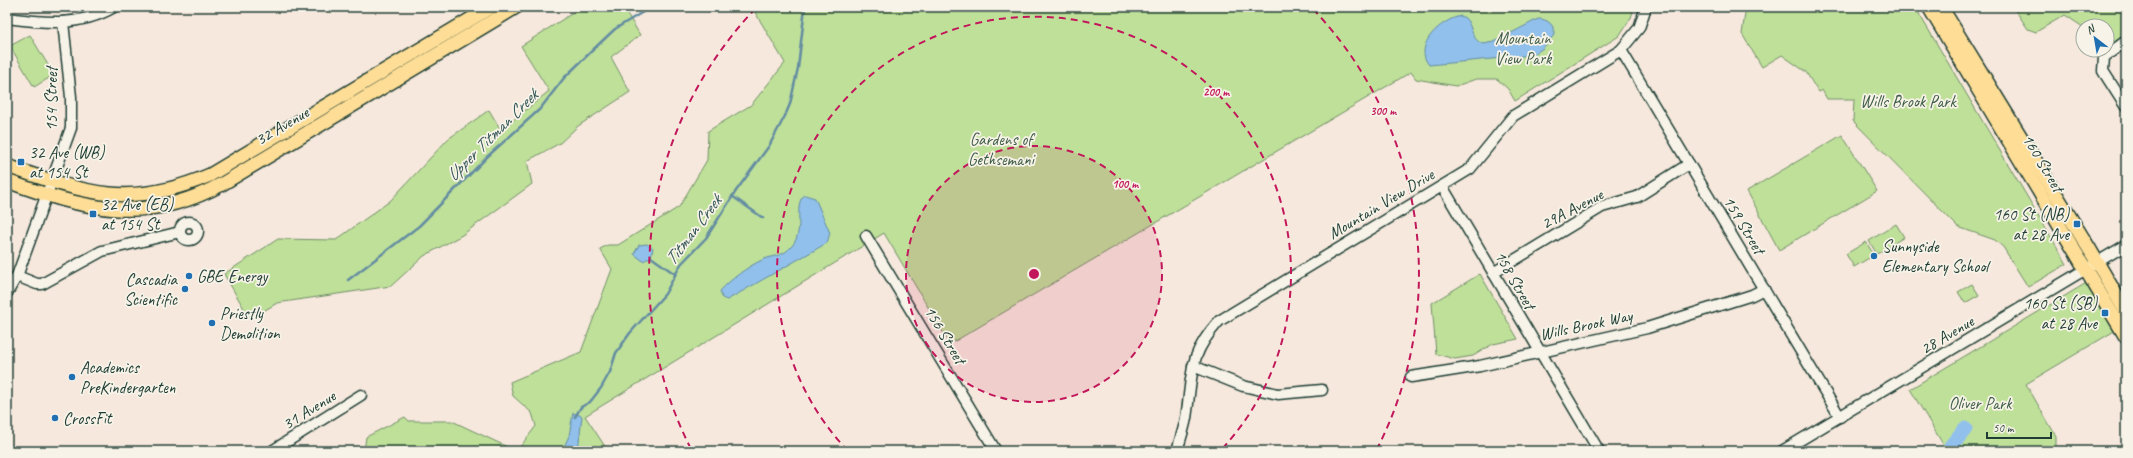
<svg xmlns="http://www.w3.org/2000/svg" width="2133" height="458" font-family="Caveat,sans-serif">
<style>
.green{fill:#bfe099;stroke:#6f8e66}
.water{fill:#91c0ec;stroke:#638ca2}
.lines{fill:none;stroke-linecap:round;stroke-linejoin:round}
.stream{stroke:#638ca2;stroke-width:2.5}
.river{stroke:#91c0ec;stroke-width:15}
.minor-casing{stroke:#1f3d34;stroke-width:13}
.major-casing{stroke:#1f3d34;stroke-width:16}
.minor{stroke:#f7f3e8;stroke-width:10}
.major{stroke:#fede96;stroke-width:13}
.ring{fill:none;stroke:#c2185b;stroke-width:2;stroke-dasharray:7 5}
.poi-dot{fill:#1f6fb2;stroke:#f7f3e8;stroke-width:1.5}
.labels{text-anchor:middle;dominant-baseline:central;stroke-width:3.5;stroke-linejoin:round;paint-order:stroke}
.park-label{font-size:17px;fill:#3f5e48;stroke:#f7f3e8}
.street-label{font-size:17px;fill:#1f3d34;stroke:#f7f3e8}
.poi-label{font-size:17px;fill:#1f3d34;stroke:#f7f3e8;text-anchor:start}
.water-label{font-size:18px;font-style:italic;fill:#365759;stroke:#f7f3e8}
.centre{fill:#c2185b;stroke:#f7f3e8;stroke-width:2}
.ring-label{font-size:12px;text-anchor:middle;font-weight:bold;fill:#c2185b;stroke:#f7f3e8;stroke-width:3.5;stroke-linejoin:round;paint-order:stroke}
</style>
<rect width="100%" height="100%" fill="#f6e8dc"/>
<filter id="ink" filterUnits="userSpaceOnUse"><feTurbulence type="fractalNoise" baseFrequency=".025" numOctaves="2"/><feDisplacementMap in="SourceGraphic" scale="8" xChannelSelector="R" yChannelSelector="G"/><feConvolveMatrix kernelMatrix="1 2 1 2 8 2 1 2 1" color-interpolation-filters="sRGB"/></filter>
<g filter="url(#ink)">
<!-- green -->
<g class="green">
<polygon points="582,7 623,7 640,35 611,57 630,92 578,126 560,143 527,161 532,184 462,235 424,256 391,286 277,303 250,319 224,274 278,239 336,240 390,201 448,139 489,110 501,130 549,91 521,46"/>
<polygon points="752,7 1634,7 1631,18 1619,36 1515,101 1508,89 1497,79 1476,79 1456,86 1416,79 1411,72 950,344 884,233 585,416 608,451 517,451 536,426 532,413 513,396 510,382 581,352 612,269 600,249 608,245 618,245 679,207 707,160 708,131 751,105 785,63"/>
<polygon points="1746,7 1915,7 2067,264 2028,287 2003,247 1995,240 1958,227 1853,121 1854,99 1827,99 1822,90 1818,92 1806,72 1782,55 1762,67 1742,34"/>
<polygon points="2013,7 2126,7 2126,33 2112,44 2107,38 2107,26 2083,27 2065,15 2036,32 2028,29"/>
<polygon points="30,35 54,75 34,87 10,46"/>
<polygon points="1842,135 1877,191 1779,250 1747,191"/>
<polygon points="1896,224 1904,237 1877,254 1869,241"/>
<polygon points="1866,242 1874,255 1854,267 1846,254"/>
<polygon points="1480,274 1518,339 1493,344 1473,356 1455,359 1436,354 1432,303"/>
<polygon points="2088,282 2116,330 2026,384 2056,436 2056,447 2058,451 1947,451 1910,389"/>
<polygon points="1972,284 1979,295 1965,303 1958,292"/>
<polygon points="405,417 409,421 452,421 516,451 364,451 366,437"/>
</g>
<!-- water -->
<g class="water">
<path d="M1461 16C1474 20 1468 39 1483 44L1494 42 1538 19C1547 19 1555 24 1554 35L1543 48 1533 55 1429 65C1412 45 1442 19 1461 16Z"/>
<path d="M805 195 815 198 830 233 827 243 727 300 722 298 720 291C731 279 747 267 762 260 773 255 783 257 792 246 806 229 792 203 805 195Z"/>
<polygon points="647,244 653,248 651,257 643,261 634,254 639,245"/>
<polygon points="573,413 582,416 578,451 562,451 569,436"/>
</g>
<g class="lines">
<!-- stream -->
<g class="stream">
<polyline points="732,196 763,218"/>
<polyline points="651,257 675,274"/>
<polyline points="348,280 419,226 488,156 540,109 564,78 599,44 615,29 651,7"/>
<polyline points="575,417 581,407 590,402 601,388 610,372 616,353 630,333 665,294 681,264 706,238 736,191 769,146 785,116 790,104 798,68 805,7"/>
</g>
<!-- river -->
<polyline class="river" points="1954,451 1951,446 1965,429"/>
<defs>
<g id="minor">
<path d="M7 18C44 23 80 27 114 7"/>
<polyline points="2126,41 2104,57 2103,71 2126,107"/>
<polyline points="1621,50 1840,417"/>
<polyline points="1442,186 1599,451"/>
<circle cx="189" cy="231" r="9"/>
<polyline points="866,236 996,451"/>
<polyline points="1493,273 1602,207 1637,197 1689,164"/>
<polyline points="17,276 37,284 42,284 102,251 180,232"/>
<polyline points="7,293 17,276 71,128 71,97 63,22"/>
<polyline points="1193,366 1243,386 1278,394 1322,390"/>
<polyline points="1411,377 1480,366 1647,328 1752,295 1764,289"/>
<polyline points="272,451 361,395"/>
<path d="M1177 451C1180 440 1184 429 1186 418 1193 374 1187 357 1219 321L1470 169 1513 116 1621 50 1639 28 1646 7"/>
<polyline points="1782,451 2126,245"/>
</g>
<g id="major">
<polyline points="1929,7 2126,337"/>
<polyline points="1941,7 2090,250 2126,312"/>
<path d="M7 166C85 193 129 210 210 175L491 7"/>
<path d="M7 181C83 209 146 226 222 184L516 7"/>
</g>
</defs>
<!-- minor casing -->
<use href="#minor" class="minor-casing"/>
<!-- major casing -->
<use href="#major" class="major-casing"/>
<!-- minor -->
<use href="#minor" class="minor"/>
<!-- major -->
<use href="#major" class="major"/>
</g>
</g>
<!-- distance rings -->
<circle cx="1034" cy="274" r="128" fill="#c2185b" fill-opacity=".12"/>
<g class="ring">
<circle cx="1034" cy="274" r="128"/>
<path d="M848 451A257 257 0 1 1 1220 451"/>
<path d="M691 449A385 385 0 0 1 755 9M1313 9A385 385 0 0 1 1377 449"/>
</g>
<!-- markers -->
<g class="poi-dot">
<rect x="17" y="158" width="8" height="8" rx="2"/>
<rect x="89" y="210" width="8" height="8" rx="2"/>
<rect x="2073" y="220" width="8" height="8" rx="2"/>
<circle cx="1874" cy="256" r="4"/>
<circle cx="189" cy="276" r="4"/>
<circle cx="185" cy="289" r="4"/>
<rect x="2101" y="309" width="8" height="8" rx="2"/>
<circle cx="212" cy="323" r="4"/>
<circle cx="72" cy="377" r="4"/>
<circle cx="55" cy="418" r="4"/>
</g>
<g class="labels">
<!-- park labels -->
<g class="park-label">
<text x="1523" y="38">Mountain<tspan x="1523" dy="20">View Park</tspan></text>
<text x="1908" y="101">Wills Brook Park</text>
<text x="1001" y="139">Gardens of<tspan x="1001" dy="20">Gethsemani</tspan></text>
<text x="1980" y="403">Oliver Park</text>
</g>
<!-- street labels -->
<g class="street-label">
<text transform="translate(51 99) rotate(-90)">154 Street</text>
<text transform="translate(282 126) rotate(-31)">32 Avenue</text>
<text transform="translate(2043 163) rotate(59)">160 Street</text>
<text transform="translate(1381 204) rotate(-31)">Mountain View Drive</text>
<text transform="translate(1572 209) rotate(-28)">29A Avenue</text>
<text transform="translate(1744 225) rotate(59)">159 Street</text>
<text transform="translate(1515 280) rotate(60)">158 Street</text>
<text transform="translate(1586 325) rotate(-12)">Wills Brook Way</text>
<text transform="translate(945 335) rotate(59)">156 Street</text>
<text transform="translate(1947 335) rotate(-31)">28 Avenue</text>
<text transform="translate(309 410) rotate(-32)">31 Avenue</text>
</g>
<!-- poi labels -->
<g class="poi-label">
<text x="29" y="152">32 Ave (WB)<tspan x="29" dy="20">at 154 St</tspan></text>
<text x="101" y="204">32 Ave (EB)<tspan x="101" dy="20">at 154 St</tspan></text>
<text x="2069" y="214" text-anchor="end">160 St (NB)<tspan x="2069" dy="20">at 28 Ave</tspan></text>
<text x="1882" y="246">Sunnyside<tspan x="1882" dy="20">Elementary School</tspan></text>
<text x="197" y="276">GBE Energy</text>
<text x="177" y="279" text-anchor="end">Cascadia<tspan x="177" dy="20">Scientific</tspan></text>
<text x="2097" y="303" text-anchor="end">160 St (SB)<tspan x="2097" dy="20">at 28 Ave</tspan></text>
<text x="220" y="313">Priestly<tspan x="220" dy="20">Demolition</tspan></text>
<text x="80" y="367">Academics<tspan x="80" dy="20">PreKindergarten</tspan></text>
<text x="63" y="418">CrossFit</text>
</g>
<!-- water labels -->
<g class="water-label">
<text transform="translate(492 135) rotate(-45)">Upper Titman Creek</text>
<text transform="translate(693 230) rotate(-53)">Titman Creek</text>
</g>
</g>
<circle cx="1034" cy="274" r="6" class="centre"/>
<g class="ring-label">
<text x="1216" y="96">200 m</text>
<text x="1383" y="115">300 m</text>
<text x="1125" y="188">100 m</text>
</g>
<!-- margin -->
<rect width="2133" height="458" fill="none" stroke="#f7f3e8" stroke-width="24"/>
<rect x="12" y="12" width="2109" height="434" fill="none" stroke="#1f3d34" stroke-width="1.5" filter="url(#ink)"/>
<!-- north arrow -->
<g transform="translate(2095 38) rotate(329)"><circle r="19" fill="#f7f3e8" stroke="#a1aaa0"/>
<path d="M0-3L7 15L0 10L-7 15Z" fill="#1f6fb2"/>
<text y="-6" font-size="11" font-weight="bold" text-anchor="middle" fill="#1f3d34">N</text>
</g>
<!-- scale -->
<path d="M1987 432v6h64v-6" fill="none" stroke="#1f3d34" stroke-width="2"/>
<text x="1993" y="432" font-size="12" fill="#1f3d34" stroke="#f7f3e8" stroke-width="3" paint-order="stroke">50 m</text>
</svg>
